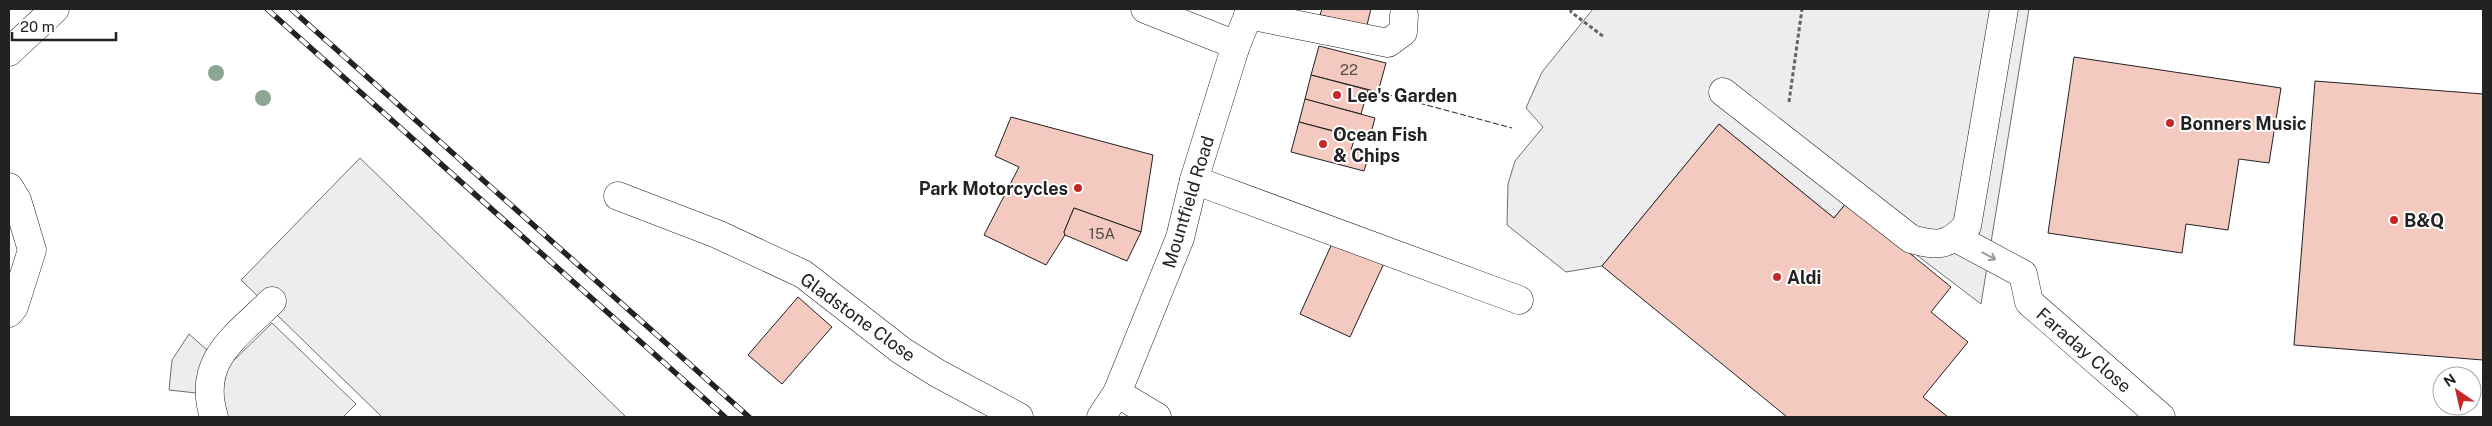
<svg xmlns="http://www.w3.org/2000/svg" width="2492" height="426" font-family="'Public Sans',sans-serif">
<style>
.parking{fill:#ededed;stroke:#6f6f6f}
.building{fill:#f3c9c0;stroke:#222}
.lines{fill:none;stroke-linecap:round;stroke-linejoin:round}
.minor-casing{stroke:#222;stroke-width:29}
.path{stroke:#646464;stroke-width:3;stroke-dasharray:4 2.5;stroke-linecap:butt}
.minor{stroke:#fff;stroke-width:28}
.rail-casing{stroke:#222;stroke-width:5.5}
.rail{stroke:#fff;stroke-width:4;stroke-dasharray:11;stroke-linecap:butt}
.fence{stroke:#222;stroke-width:1;stroke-dasharray:6 2.5;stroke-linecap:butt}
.tree{fill:#8da692}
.oneway{stroke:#9c9c9c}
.poi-dot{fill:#c62828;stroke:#fff;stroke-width:2}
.labels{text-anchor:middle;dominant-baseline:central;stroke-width:4;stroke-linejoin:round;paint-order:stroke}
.number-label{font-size:15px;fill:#564c4a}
.poi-label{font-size:18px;font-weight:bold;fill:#222;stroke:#fff;text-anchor:start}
.street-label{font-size:18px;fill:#222;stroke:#fff}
</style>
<rect width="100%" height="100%" fill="#fff"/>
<!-- parking -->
<g class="parking">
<polygon points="1593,9 2029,9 1981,304 1847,202 1834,218 1719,124 1602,266 1566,272 1507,225 1508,184 1515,161 1543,127 1526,108 1542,72"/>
<polygon points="360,158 626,417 382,417 241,280"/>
<polygon points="272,323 356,404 343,417 225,417 222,392 228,366"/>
<polygon points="189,334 207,350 197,378 196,393 169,390 172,360"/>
</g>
<!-- building -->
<g class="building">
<polygon points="1322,9 1371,9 1367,25 1320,15"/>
<polygon points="1319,46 1386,63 1378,92 1311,75"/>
<polygon points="2074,57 2281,88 2269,163 2239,159 2228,230 2186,224 2182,253 2048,233"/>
<polygon points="1311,75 1368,90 1361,114 1305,99"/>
<polygon points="2315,81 2483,94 2483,360 2294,345"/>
<polygon points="1305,99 1375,118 1369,140 1299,122"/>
<polygon points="1011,117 1153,155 1141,232 1074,208 1064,232 1065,235 1046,265 984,235 1019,167 995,156"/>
<polygon points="1299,122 1355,137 1351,150 1369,155 1364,171 1291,152"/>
<polygon points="1719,124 1834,218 1847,202 1951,287 1931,312 1968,342 1923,397 1948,417 1787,417 1602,266"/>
<polygon points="1074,208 1141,232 1127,261 1065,235 1064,232"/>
<polygon points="1335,237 1385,261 1350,337 1300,314"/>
<polygon points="798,297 832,327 782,384 748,355"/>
</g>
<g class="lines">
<defs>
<g id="minor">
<polyline points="1145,9 1236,45"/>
<polyline points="1248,15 1388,43 1403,32 1404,15"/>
<polyline points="9,52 55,9"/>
<path d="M1723 92 1911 239C1937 246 1947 247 1967 226L2004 9"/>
<polyline points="1194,180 1519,300"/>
<polyline points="9,187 17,200 32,250 14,307 9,313"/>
<polyline points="618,196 717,234 803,274 902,351 937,373 1019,417"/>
<polyline points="1956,238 2023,274 2029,302 2161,417"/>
<polyline points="1117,393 1157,417"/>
<path d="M214 417C196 360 236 337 272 301"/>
<polyline points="1101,417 1117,393 1180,238 1194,180 1236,45 1251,9"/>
</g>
</defs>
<!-- minor casing -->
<use href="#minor" class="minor-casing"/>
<!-- path -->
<g class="path">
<polyline points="1571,9 1571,12 1604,37"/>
<polyline points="1789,102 1802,9"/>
</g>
<!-- minor -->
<use href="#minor" class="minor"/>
<defs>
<g id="rail">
<polyline points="267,9 725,417"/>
<polyline points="291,9 749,417"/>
</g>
</defs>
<!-- rail casing -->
<use href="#rail" class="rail-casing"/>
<!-- rail -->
<use href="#rail" class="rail"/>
<!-- fence -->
<polyline class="fence" points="1378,92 1512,128"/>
</g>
<!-- trees -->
<g class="tree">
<circle cx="216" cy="73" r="8"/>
<circle cx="263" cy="98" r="8"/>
</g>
<!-- one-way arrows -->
<defs><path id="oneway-shaft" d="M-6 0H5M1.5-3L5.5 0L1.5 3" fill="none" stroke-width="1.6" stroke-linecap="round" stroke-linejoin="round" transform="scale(1.25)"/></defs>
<use class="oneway" href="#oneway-shaft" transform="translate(1989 256) rotate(28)"/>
<!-- markers -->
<g class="poi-dot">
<circle cx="1337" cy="95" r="5"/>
<circle cx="2170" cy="123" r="5"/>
<circle cx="1323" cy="144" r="5"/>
<circle cx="1078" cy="188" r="5"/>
<circle cx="2394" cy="220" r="5"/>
<circle cx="1777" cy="277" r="5"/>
</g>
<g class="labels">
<!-- number labels -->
<g class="number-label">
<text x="1349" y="69">22</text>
<text x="1102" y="233">15A</text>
</g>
<!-- poi labels -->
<g class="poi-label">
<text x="1347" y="95">Lee's Garden</text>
<text x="2180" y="123">Bonners Music</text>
<text x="1333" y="134">Ocean Fish<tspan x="1333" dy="21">&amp; Chips</tspan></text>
<text x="1068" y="188" text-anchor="end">Park Motorcycles</text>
<text x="2404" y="220">B&amp;Q</text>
<text x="1787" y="277">Aldi</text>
</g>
<!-- street labels -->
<g class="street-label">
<text transform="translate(1188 202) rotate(-73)">Mountfield Road</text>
<text transform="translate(858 317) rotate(36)">Gladstone Close</text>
<text transform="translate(2084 350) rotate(41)">Faraday Close</text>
</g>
</g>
<!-- border -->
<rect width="2492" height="426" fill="none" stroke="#222222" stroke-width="20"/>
<!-- north arrow -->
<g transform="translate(2457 391) rotate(326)"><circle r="24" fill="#ffffff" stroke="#a7a7a7"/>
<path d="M0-4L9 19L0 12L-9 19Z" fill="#c62828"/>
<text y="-8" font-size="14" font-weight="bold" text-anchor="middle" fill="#222222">N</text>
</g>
<!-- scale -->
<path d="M12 32v8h104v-8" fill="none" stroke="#222222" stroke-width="2.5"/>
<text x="20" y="32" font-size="15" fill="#222222" stroke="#ffffff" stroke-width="4" paint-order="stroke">20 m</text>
</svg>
